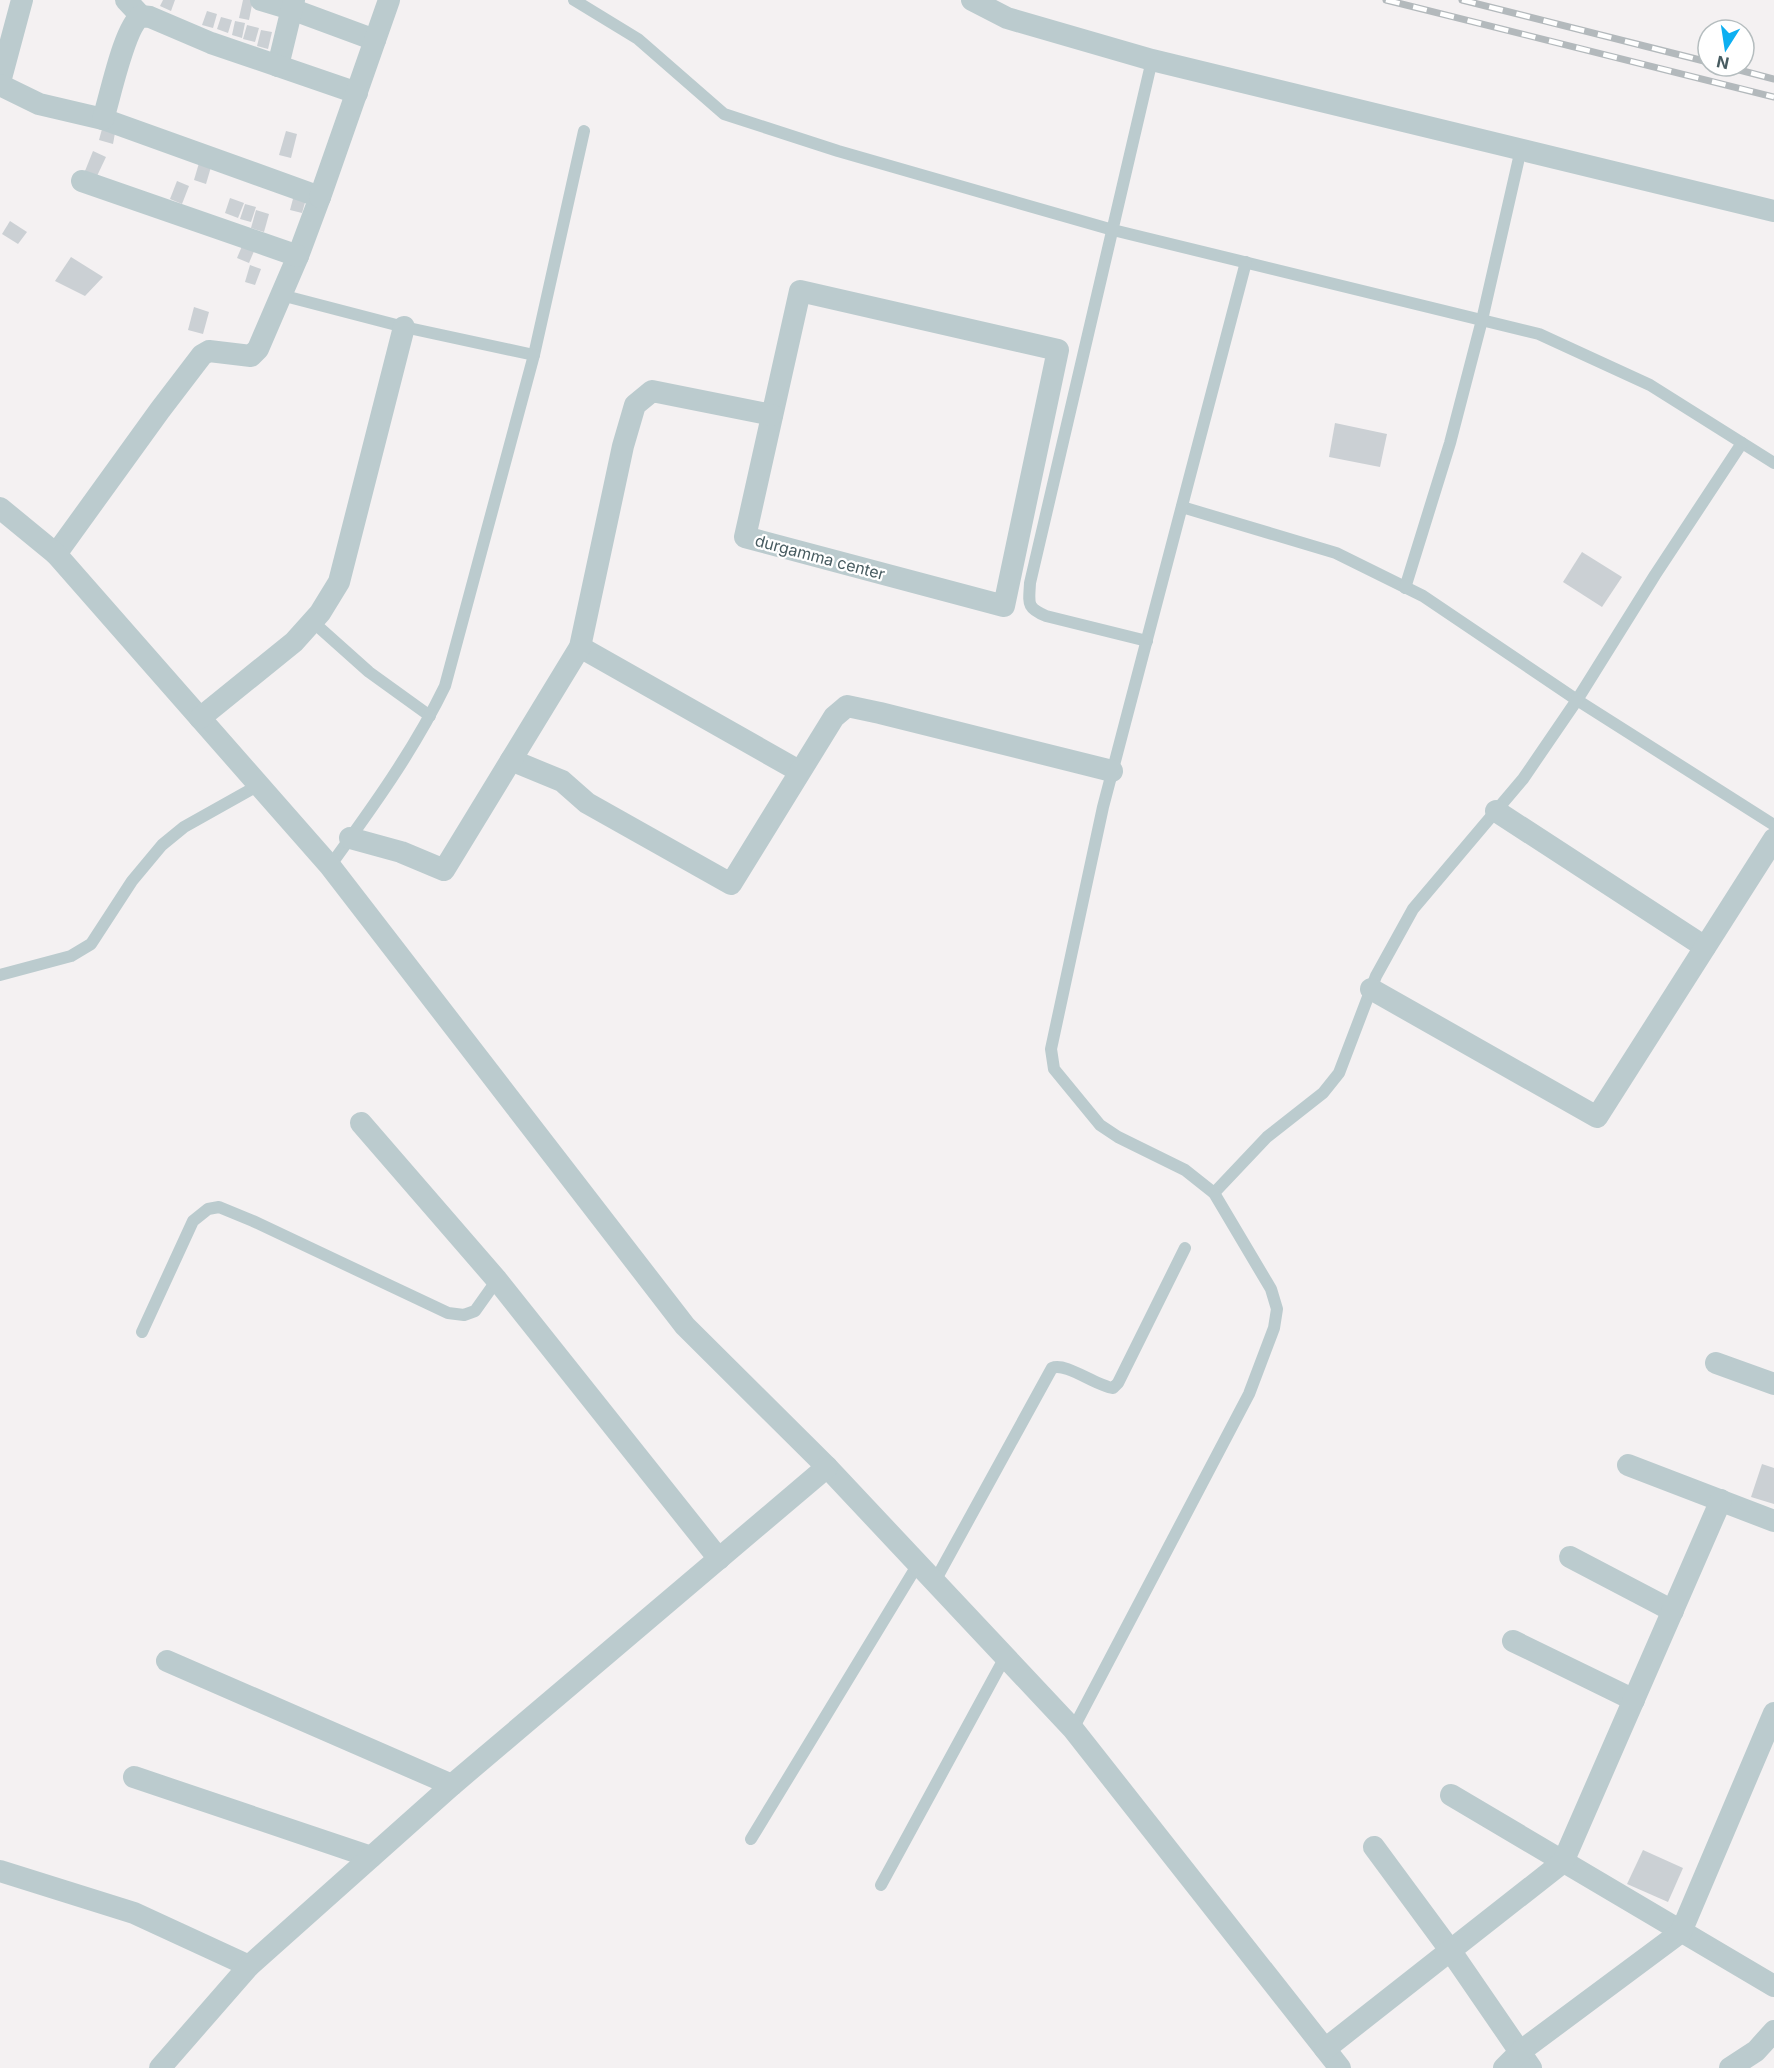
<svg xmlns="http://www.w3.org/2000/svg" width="1774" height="2068" font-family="Inter,sans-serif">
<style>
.building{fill:#cbd0d4}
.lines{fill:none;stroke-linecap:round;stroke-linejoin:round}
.service{stroke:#bbcbce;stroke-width:12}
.minor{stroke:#bbcbce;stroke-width:22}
.rail-casing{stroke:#b3b9bc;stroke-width:7}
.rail{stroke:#fff;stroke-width:4.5;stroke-dasharray:14;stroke-linecap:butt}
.labels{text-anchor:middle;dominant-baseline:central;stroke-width:4.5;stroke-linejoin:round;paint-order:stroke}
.street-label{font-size:16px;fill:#475b60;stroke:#fff}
</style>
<rect width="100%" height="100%" fill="#f4f1f2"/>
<!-- building -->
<g class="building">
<polygon points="163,0 175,0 171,11 160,6"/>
<polygon points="243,0 253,0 249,20 239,18"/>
<polygon points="207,11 217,14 213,28 202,25"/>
<polygon points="221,17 232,20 228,33 217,29"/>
<polygon points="235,21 245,23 242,38 232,35"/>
<polygon points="247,25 259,28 255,42 243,39"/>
<polygon points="261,30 272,32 268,49 257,46"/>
<polygon points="102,129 115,133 113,144 99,140"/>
<polygon points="286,131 297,134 291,158 279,155"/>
<polygon points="93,151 106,157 97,176 85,171"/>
<polygon points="199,163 211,167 206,184 194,180"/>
<polygon points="177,181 189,186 182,204 170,199"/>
<polygon points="294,195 306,199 302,213 290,210"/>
<polygon points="230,198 244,203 238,218 225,213"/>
<polygon points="245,204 256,207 251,222 240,219"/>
<polygon points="256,210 269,214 264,232 251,228"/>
<polygon points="10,221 27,232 18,244 2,234"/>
<polygon points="245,239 257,244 249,263 237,258"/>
<polygon points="71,257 103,277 85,296 55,281"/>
<polygon points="250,265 261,269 255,285 245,282"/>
<polygon points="194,307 209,312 203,334 188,330"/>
<polygon points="1335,423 1387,434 1380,467 1329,457"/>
<polygon points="1582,552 1622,577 1602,607 1563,582"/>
<polygon points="1762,1464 1774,1468 1774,1504 1751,1497"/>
<polygon points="1643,1850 1683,1868 1668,1902 1627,1884"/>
</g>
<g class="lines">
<!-- service -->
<g class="service">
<polyline points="574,0 638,39 724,114 838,151 1113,230 1539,334 1650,385 1774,463"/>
<polyline points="281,295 404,327 534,355 584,131"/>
<polyline points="1182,507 1336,553 1423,596 1577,700 1774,825"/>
<polyline points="1405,588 1450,443 1482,320 1521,149"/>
<polyline points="313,622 369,672 430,716"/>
<path d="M1147 641 1046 616C1026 608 1029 603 1030 583L1152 60"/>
<path d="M330 866C372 808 414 750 445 686L534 355"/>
<polyline points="0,975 71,956 91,944 132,881 162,845 184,827 259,785"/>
<polyline points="1214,1193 1267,1137 1323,1093 1339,1073 1376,976 1413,909 1523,779 1577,700 1655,575 1742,443"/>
<polyline points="142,1332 193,1221 208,1209 219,1207 253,1221 448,1313 464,1315 475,1311 497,1280"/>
<path d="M935 1581 1052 1368C1066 1362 1096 1386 1113 1388L1118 1383 1185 1248"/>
<polyline points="1073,1729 1249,1394 1274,1328 1277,1309 1271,1289 1214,1193 1185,1170 1118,1137 1100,1125 1054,1069 1051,1049 1103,807 1246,262"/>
<polyline points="751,1839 918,1564"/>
<polyline points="881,1885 1005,1657"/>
</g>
<!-- minor -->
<g class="minor">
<polyline points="126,0 141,16"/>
<polyline points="261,0 291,9 375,40"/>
<polyline points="972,0 1007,18 1152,60 1774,211"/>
<polyline points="278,66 294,0"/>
<polyline points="0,82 22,0"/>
<polyline points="0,85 39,104 103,119 320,197 298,256 258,349 251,356 209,351 202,355 160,410 56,554"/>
<path d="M103 119C110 98 124 27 141 16L150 17 211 43 357 93"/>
<polyline points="82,181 298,256"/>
<polyline points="320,197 389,0"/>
<polygon points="800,291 1058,350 1004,606 745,537"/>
<polyline points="0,508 56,554 330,866 685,1326 827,1467 1073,1729 1340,2068"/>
<polyline points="580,647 799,771"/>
<polyline points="200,718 294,642 320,613 339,582 404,327"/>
<polyline points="511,760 562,781 587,803 731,884 834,717 847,706 880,713 1112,771"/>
<polyline points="1496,811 1705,947"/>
<polyline points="350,838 401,852 444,870 580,647 623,446 635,405 652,391 772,415"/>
<polyline points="1371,989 1597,1117 1774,839"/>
<polyline points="361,1123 497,1280 719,1559"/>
<polyline points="1716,1363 1774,1384"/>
<polyline points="1628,1465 1774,1521"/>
<polyline points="1570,1557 1673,1611"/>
<polyline points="1513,1641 1634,1700"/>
<polyline points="167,1661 452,1785"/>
<polyline points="134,1777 371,1857"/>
<polyline points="1451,1795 1774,1986"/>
<polyline points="1374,1847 1450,1950 1531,2068"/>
<polyline points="0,1871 134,1913 249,1966"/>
<polyline points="1325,2049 1563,1862 1721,1500"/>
<polyline points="160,2068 249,1966 452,1785 827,1467"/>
<polyline points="1504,2068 1521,2051 1681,1932 1774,1713"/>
<polyline points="1730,2068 1756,2051 1774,2031"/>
</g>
<defs>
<g id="rail">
<polyline points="1386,0 1774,97"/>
<polyline points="1462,0 1708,62"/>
<polyline points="1724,66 1774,79"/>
</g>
</defs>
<!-- rail casing -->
<use href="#rail" class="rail-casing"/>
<!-- rail -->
<use href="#rail" class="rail"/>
</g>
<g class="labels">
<!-- street labels -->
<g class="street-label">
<text transform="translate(820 557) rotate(15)">durgamma center</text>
</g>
</g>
<!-- north arrow -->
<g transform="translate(1726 48) rotate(192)"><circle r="28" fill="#ffffff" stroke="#b5bdbf" stroke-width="1.5"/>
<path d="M0-4.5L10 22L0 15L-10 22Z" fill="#0daff1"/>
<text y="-9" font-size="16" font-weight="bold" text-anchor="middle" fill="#475b60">N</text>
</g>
</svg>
